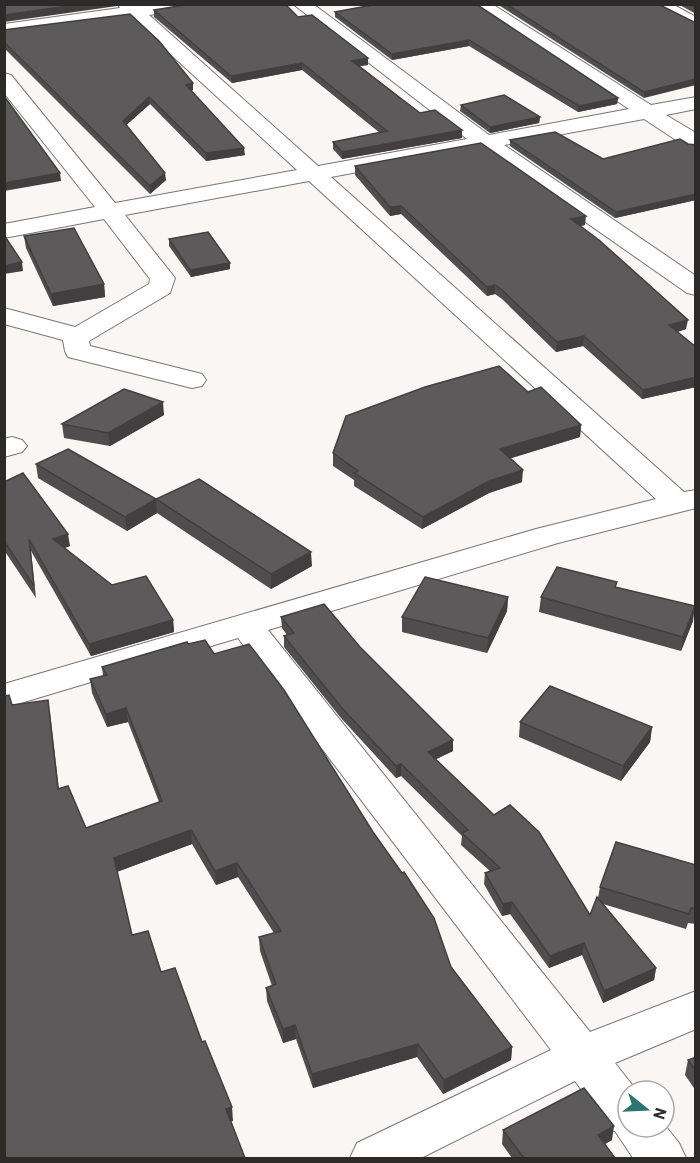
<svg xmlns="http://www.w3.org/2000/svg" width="700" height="1163" font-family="Barlow,sans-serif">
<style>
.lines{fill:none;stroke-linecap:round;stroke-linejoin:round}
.minor-casing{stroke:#797673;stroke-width:2}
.minor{fill:#fff;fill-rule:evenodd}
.wall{fill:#504d4e}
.shaded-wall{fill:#413f40}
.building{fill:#5d5a5b;stroke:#413f40;stroke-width:1.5}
</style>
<rect width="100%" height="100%" fill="#f9f6f3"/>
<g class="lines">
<defs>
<g id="minor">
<polygon points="118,4 199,4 191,9 149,15 318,166 467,139 293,4 313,4 489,135 629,109 471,4 492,4 651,105 696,97 696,109 666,115 696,133 696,149 688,148 644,119 504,145 696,276 696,295 687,293 481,149 331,177 684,492 696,490 696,508 558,543 268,630 590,1032 696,991 696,1029 615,1063 637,1091 628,1091 628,1127 664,1127 664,1124 679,1143 686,1158 633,1158 615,1131 611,1130 575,1081 421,1158 350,1158 357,1143 551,1050 238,638 4,708 4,684 536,529 656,499 309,181 125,215 175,278 170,293 89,341 90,346 202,374 206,380 202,386 192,388 68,357 65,351 63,340 4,324 4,308 75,327 149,284 150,279 104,219 4,238 4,224 95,207 4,93 4,73 11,75 115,203 297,170 131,18 4,35 4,24 120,8"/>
<polygon points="650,4 672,4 696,17 696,29"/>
<polygon points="12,437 22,440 27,446 22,452 4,457 4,439"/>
</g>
</defs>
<!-- minor casing -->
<use href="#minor" class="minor-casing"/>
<!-- minor -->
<use href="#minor" class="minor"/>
</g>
<!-- wall -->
<g class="wall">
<polygon points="378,4 618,98 617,104 578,112 469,46 392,60 335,17 335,12"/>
<polygon points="497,4 658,4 644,98"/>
<polygon points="678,4 696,4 696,14"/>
<polygon points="154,10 298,17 368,58 368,65 360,66 420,113 462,138 342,159 333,149 333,142 380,133 302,70 232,83 154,17"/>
<polygon points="4,30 193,83 193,90 191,91 245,155 206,161 150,104 126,125 166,180 150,194 4,48"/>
<polygon points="461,105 540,117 539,123 490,133 460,111"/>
<polygon points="510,140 603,159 688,144 696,145 696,200 615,218 510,146"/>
<polygon points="355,166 585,225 580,226 686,329 677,332 696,347 696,387 642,399 583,346 556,352 502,299 495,294 487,296 401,214 390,216 355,175"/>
<polygon points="24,236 104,284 105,297 53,306 26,248"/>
<polygon points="169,239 230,263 230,269 191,277 169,246"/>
<polygon points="528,392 581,425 580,437 510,458 522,482 489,493 422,529 354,486 354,480 333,466 333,453"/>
<polygon points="164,415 110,446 64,438 62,424"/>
<polygon points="36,464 156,499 312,566 271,589 157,513 127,531 38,478"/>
<polygon points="4,482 70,546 65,548 112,585 173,620 174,632 91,656 31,551 36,598 4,550"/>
<polygon points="617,587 693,621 681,651 539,612 541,597"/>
<polygon points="508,597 507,611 487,653 402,632 402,617"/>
<polygon points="281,617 360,647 453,740 453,751 436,759 590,915 598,898 600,887 696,865 696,924 688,923 686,929 603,904 656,968 654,980 603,1003 582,955 549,968 510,914 502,916 484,884 485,873 490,871 461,845 462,836 401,776 396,778 341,718 284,647 284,636 287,635 282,628"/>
<polygon points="188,644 214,654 512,1047 511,1060 443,1094 417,1057 313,1088 296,1039 283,1043 267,1001 266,988 272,986 260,951 259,937 274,933 238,877 216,885 192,844 117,872 132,935 161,972 202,1042 233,1121 4,1158 12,705 50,713 59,789 86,828 159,802 128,722 107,727 92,693 90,679 103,676 102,667"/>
<polygon points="520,722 652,727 650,742 621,781 519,737"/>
<polygon points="696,1057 696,1091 685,1075 688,1060"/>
<polygon points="503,1130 612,1140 605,1144 615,1158 512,1158 502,1144"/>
</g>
<!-- shaded-wall -->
<g class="shaded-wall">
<polygon points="82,4 117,4 117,6 4,22 4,15"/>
<polygon points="469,40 469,46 392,60 392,54"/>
<polygon points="368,58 368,65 352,67 352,61"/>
<polygon points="302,63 302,70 232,83 231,76"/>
<polygon points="696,79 696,85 644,98 644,92"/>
<polygon points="193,83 193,90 187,92 186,85"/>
<polygon points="149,97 150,104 123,128 123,121"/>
<polygon points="618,98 617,104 578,112 579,106"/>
<polygon points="540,117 539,123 490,133 490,127"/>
<polygon points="462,130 462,138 342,159 342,152"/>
<polygon points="244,148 245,155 206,161 206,153"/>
<polygon points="60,173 61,181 4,191 4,183"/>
<polygon points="165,173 166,180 150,194 150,186"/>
<polygon points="696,194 696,200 615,218 616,212"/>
<polygon points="401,206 401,214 390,216 390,207"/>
<polygon points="586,216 585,225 570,228 571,219"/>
<polygon points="22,262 23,271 4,274 4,266"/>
<polygon points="230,263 230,269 191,277 190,270"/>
<polygon points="104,284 105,297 53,306 51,294"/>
<polygon points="495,285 495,294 487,296 487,287"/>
<polygon points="688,320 686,329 668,335 669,325"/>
<polygon points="584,336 583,346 556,352 557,342"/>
<polygon points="696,377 696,387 642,399 643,390"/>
<polygon points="163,402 164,415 110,446 108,433"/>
<polygon points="581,425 580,437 499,462 500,449"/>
<polygon points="523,470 522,482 489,493 422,529 423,517 489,481"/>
<polygon points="156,499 157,513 127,531 125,517"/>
<polygon points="68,534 70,546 55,551 53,539"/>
<polygon points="311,552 312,566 271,589 271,574"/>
<polygon points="508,597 507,611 487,653 488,638"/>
<polygon points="695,606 693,621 681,651 683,637"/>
<polygon points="173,620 174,632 91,656 89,644"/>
<polygon points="126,708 128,722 107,727 106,714"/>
<polygon points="652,727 650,742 621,781 623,766"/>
<polygon points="453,740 453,751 428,763 428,752"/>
<polygon points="401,764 401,776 396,778 396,766"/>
<polygon points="191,830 192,844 116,872 114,858"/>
<polygon points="237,863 238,877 216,885 215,871"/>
<polygon points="512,902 510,914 502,916 503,904"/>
<polygon points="584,943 582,955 549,968 550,956"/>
<polygon points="656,968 654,980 603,1003 604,991"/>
<polygon points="295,1025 296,1039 283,1043 283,1029"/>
<polygon points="418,1044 417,1057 313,1088 312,1074"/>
<polygon points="512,1047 511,1060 443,1094 444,1080"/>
<polygon points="232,1107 233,1121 227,1123 226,1109"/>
<polygon points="614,1126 612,1140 596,1149 598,1135"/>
</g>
<!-- building -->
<g class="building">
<polygon points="4,4 82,4 4,15"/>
<polygon points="285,4 298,17 312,15 368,58 352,61 420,113 435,110 462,130 342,152 333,142 387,131 302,63 231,76 154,10 191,4"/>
<polygon points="378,4 476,4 618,98 579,106 469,40 392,54 335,12"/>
<polygon points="506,4 658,4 696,23 696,79 644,92"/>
<polygon points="688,4 696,4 696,8"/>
<polygon points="130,14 159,41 193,83 186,85 244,148 206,153 149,97 123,121 165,173 150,186 4,42 4,30"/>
<polygon points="504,95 540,117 490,127 461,105"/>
<polygon points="4,96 60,173 4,183"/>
<polygon points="555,132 603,159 680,139 688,144 696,145 696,194 616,212 510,140"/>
<polygon points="481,143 586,216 571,219 599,240 688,320 669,325 696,347 696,377 643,390 584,336 557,342 502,290 495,285 487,287 401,206 390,207 355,166"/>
<polygon points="74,228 104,284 51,294 24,236"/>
<polygon points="208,232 230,263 190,270 169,239"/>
<polygon points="4,235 22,262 4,266"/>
<polygon points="499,366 528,392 541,387 581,425 500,449 523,470 489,481 423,517 354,473 358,471 333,453 346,416 425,387"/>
<polygon points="124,389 163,402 108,433 62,424"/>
<polygon points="68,449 156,499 125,517 36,464"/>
<polygon points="23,473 68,534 53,539 112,585 146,576 173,620 89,644 29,539 34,586 4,541 4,482"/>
<polygon points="199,479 311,552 271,574 156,499"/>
<polygon points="557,567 617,582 615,587 695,606 683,637 541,597"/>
<polygon points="425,577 508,597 488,638 402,617"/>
<polygon points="324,604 360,647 453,740 428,752 494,815 510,805 539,832 590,915 597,897 656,968 604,991 584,943 550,956 512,902 503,904 485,873 500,868 462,833 468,830 401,764 396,766 341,707 284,636 294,633 281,617"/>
<polygon points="205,640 214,654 249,644 284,690 373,832 402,873 404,872 434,918 451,967 512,1047 444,1080 418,1044 312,1074 295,1025 283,1029 266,988 276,984 259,937 281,931 237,863 215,871 191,830 114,858 132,935 148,931 161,972 175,968 202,1042 205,1041 232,1107 226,1109 245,1158 4,1158 4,696 9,695 12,705 48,700 58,789 68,786 86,828 162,801 126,708 106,714 90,679 107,675 102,667 187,642 188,644"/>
<polygon points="550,686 652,727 623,766 520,722"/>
<polygon points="616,842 696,865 696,908 691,908 689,914 600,887"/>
<polygon points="696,1057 696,1071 688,1060"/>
<polygon points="584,1088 614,1126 598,1135 615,1158 524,1158 503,1130"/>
</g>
<!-- border -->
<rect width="700" height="1163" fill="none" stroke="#2c2b2a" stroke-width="12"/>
<!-- north arrow -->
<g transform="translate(646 1109) rotate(108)"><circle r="28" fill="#ffffff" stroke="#abaaaa" stroke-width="1.5"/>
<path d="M0-4.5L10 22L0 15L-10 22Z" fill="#2b746f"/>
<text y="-9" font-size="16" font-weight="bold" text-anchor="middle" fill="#2c2b2a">N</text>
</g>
</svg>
